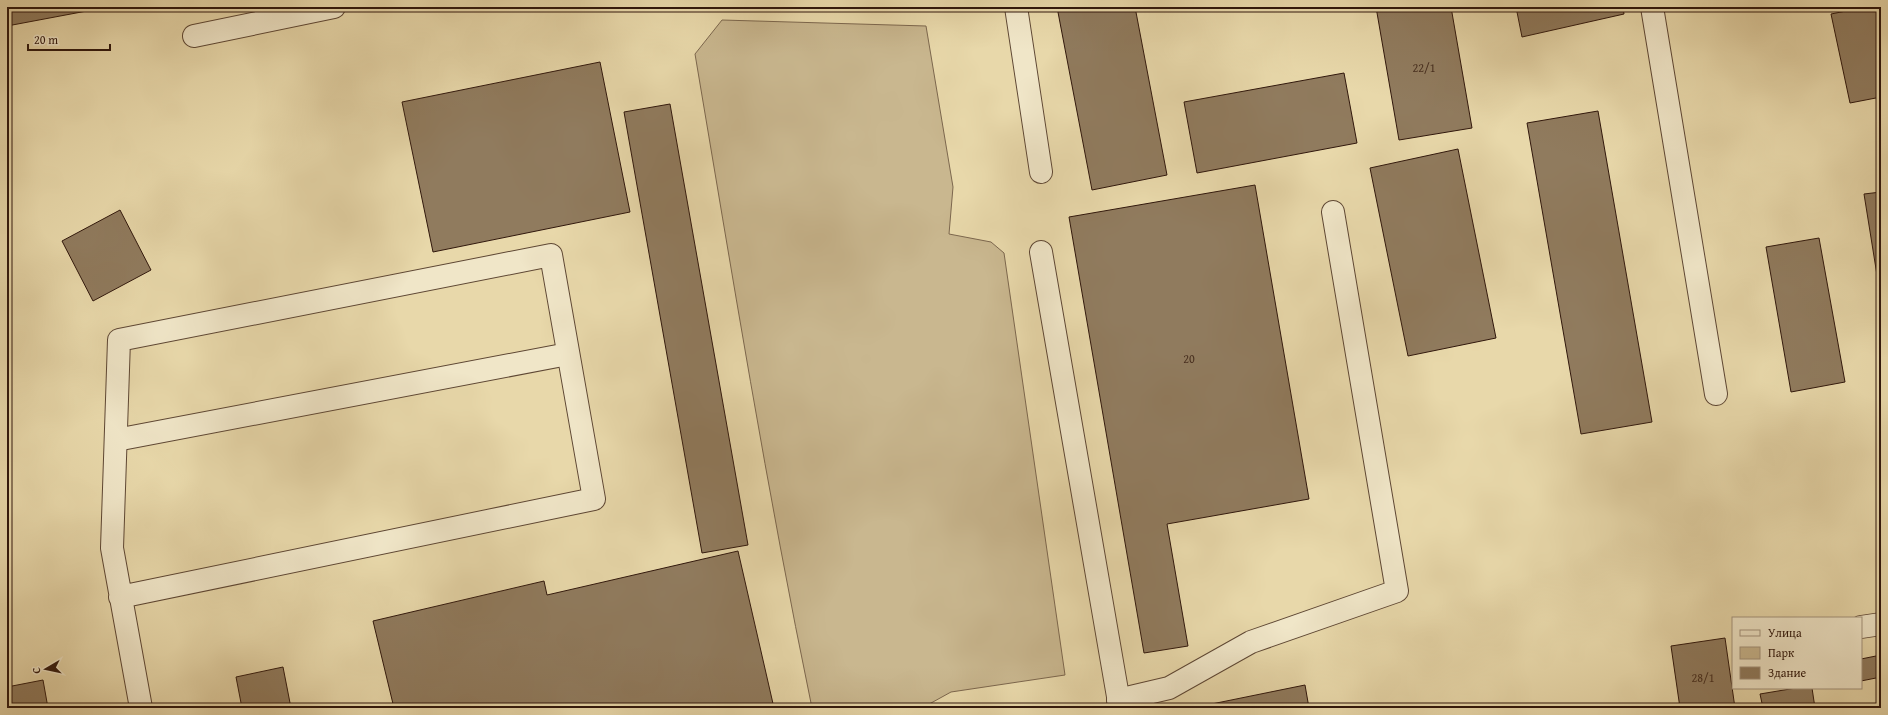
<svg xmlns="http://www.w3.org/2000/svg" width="1888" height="715" font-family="'Gentium Book Plus',serif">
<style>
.green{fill:#c9b78f;stroke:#7c674e}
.building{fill:#907b5e;stroke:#30170c}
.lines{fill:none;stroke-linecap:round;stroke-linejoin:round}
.minor-casing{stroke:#5e4734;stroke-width:24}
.minor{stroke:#f0e6c8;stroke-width:22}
.labels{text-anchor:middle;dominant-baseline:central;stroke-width:4;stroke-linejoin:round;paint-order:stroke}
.number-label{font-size:12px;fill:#483020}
</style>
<rect width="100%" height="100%" fill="#e8d8aa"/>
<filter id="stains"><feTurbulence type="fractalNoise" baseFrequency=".005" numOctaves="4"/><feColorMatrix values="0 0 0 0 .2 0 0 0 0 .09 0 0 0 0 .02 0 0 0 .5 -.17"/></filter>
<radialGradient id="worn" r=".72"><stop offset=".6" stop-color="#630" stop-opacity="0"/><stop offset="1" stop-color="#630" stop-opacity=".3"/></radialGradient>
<!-- green -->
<path class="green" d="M722 20 926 26 953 187 949 234 991 242 1004 253 1065 675 951 692 922 708H812C767 491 732 273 695 54Z"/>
<!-- building -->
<g class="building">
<polygon points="7,7 108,7 7,26"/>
<polygon points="1057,7 1135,7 1167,175 1092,190"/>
<polygon points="1376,7 1451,7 1472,128 1399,140"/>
<polygon points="1516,7 1623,7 1624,14 1522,37"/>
<polygon points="1866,7 1876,7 1881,33 1881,97 1850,103 1831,14"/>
<polygon points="600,62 630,212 433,252 402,102"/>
<polygon points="1344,73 1357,143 1197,173 1184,102"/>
<polygon points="670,104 748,545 702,553 624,112"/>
<polygon points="1598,111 1652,422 1581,434 1527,123"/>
<polygon points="1458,149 1496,338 1408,356 1370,168"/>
<polygon points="1255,185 1309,499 1167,524 1188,646 1144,653 1069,217"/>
<polygon points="1881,192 1881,300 1864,194"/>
<polygon points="120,210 151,270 93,301 62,241"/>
<polygon points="1819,238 1845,382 1791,392 1766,247"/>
<polygon points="738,551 774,708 394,708 373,621 544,581 547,595"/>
<polygon points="1725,638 1735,708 1680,708 1671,646"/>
<polygon points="1881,655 1881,677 1861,681 1861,659"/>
<polygon points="283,667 291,708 242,708 236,677"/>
<polygon points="43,680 48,708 7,708 7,687"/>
<polygon points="1305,685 1309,708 1192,708"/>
<polygon points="1796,688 1812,688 1815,708 1763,708 1760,694"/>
</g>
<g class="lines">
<defs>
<g id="minor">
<polyline points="1016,7 1041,172"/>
<polyline points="1652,7 1716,394"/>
<polyline points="194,36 334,7"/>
<polyline points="1041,252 1120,708"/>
<polyline points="116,440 568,354"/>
<polyline points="120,597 594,499 551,255 119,340 112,548 141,708"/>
<polyline points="1861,627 1881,624"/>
<polyline points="1118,700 1169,688 1251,642 1397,591 1333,212"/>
</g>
</defs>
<!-- minor casing -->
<use href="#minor" class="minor-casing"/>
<!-- minor -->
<use href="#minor" class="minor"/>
</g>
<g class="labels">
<!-- number labels -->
<g class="number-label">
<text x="1424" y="67">22/1</text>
<text x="1189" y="358">20</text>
<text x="1703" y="677">28/1</text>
</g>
</g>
<!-- margin -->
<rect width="1888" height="715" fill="none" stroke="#e8d8aa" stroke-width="24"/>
<rect x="8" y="8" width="1872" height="699" fill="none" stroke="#30170c" stroke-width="2"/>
<rect x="12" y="12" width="1864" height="691" fill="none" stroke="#30170c"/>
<!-- legend -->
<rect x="1732" y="617" width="130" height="72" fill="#f0e6c8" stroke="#a3937d"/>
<rect x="1740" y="630" width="20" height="6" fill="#f0e6c8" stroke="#a3937d"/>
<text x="1768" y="637" font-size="12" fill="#30170c">Улица</text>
<rect x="1740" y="647" width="20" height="12" fill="#c9b78f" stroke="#a3937d"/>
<text x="1768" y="657" font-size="12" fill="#30170c">Парк</text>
<rect x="1740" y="667" width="20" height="12" fill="#907b5e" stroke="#a3937d"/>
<text x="1768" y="677" font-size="12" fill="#30170c">Здание</text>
<!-- north arrow -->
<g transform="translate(46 669) rotate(261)" stroke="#f0e6c8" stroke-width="3" paint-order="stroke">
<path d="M0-3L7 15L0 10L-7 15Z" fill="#30170c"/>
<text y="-6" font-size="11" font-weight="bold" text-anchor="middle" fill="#30170c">С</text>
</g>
<!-- scale -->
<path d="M28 44v6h82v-6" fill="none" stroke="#30170c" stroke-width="2"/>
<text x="34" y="44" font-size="12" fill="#30170c" stroke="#f0e6c8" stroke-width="3" paint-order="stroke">20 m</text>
<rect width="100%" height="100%" filter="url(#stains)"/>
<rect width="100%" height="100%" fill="url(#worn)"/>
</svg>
